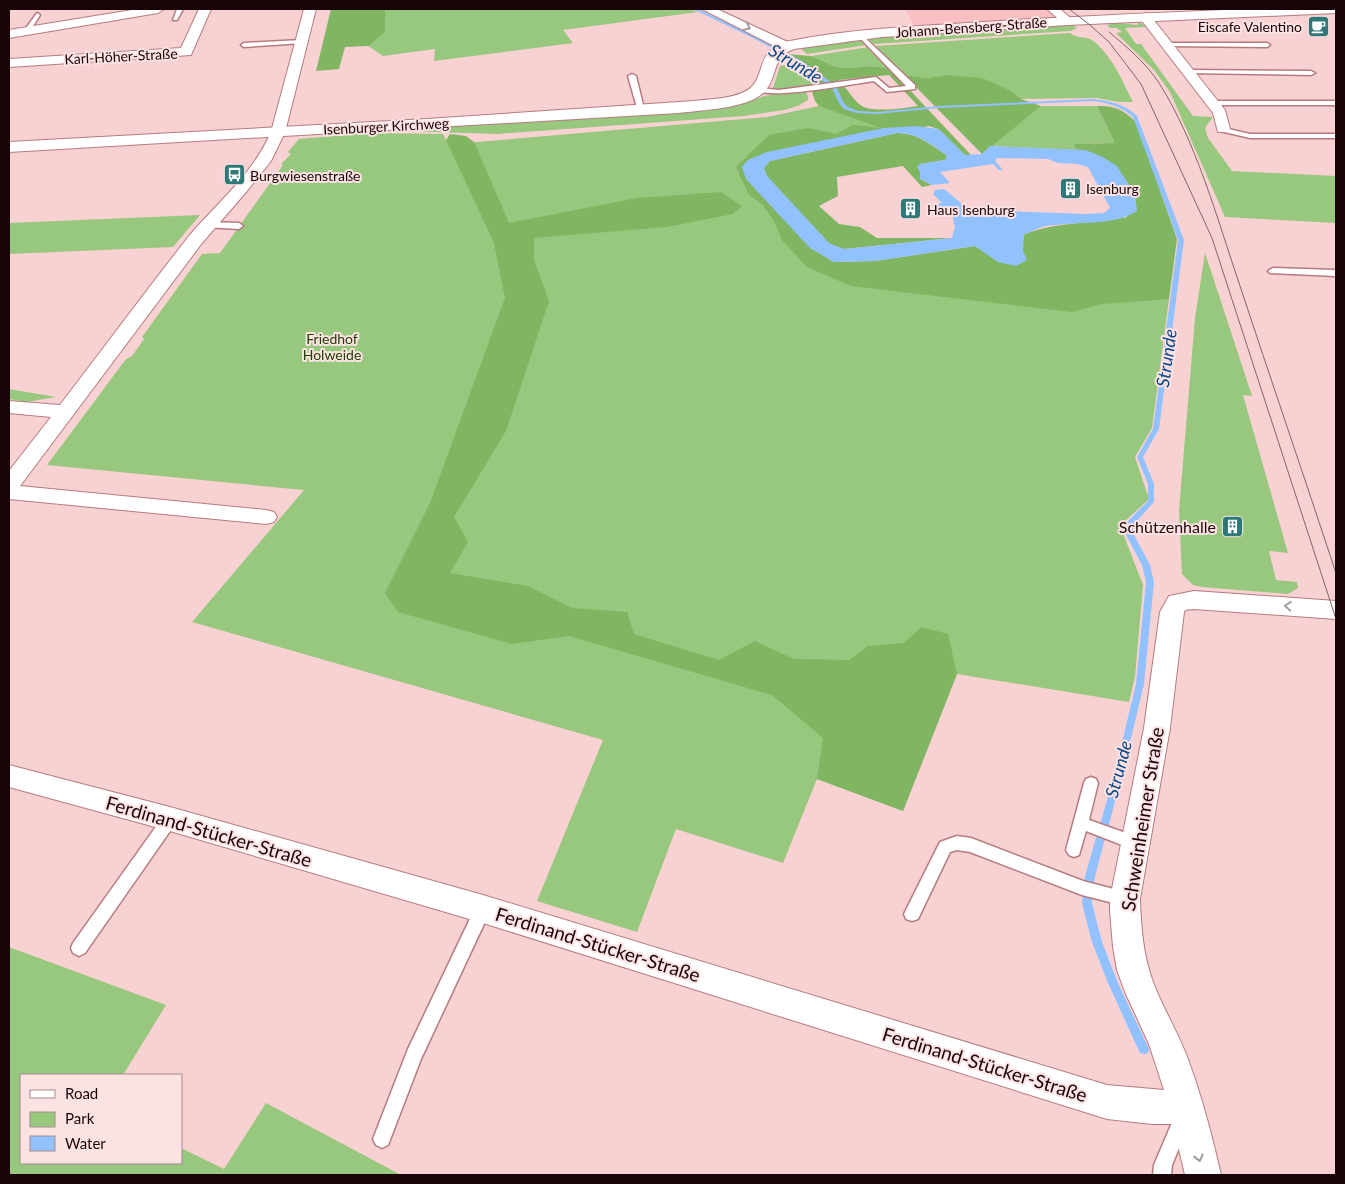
<svg xmlns="http://www.w3.org/2000/svg" width="1345" height="1184" font-family="Lato,sans-serif">
<style>
.built{fill:#f9bfc2}
.green{fill:#98c77e}
.forest{fill:#80b561;fill-rule:evenodd}
.water{fill:#91c1ff;fill-rule:evenodd}
.lines{fill:none;stroke-linecap:round;stroke-linejoin:round}
.stream{fill:#91c1ff;fill-rule:evenodd}
.lane-casing{stroke:#b67b7f;stroke-width:3}
.street-casing{stroke:#b67b7f;stroke-width:2}
.secondary-casing{stroke:#b67b7f;stroke-width:2}
.lane{fill:#fff;fill-rule:evenodd}
.street{fill:#fff;fill-rule:evenodd}
.secondary{fill:#fff;fill-rule:evenodd}
.tram{stroke:#826567;stroke-width:1}
.oneway{stroke:#a39b9c}
.labels{text-anchor:middle;dominant-baseline:central;stroke-width:4;stroke-linejoin:round;paint-order:stroke}
.far-poi-label{font-size:14px;fill:#190507;stroke:#fde2e3;text-anchor:start}
.far-street-label{font-size:14px;fill:#190507;stroke:#fde2e3}
.far-park-label{font-size:14px;fill:#1e4002;stroke:#fde2e3}
.poi-label{font-size:16px;fill:#190507;stroke:#fde2e3;text-anchor:end}
.water-label{font-size:18px;font-style:italic;fill:#0a488c;stroke:#fde2e3}
.near-street-label{font-size:19px;fill:#190507;stroke:#fde2e3}
</style>
<rect width="100%" height="100%" fill="#f8d1d3"/>
<!-- built -->
<polygon class="built" points="905,9 1046,9 1056,16 1054,18 916,28"/>
<!-- green -->
<g class="green">
<polygon points="385,9 689,9 698,12 563,30 573,43 434,61 435,49 383,56 368,46 366,37 385,32"/>
<polygon points="1110,22 1137,25 1139,22 1147,27 1125,28 1136,44 1141,44 1193,116 1213,117 1205,128 1208,138 1232,171 1336,176 1336,223 1225,217 1170,92 1154,70 1116,33 1122,32 1117,28 1110,28 1107,25 1112,24"/>
<polygon points="1073,25 1077,28 1070,31 874,44 868,38"/>
<path d="M1070 33C1077 39 1085 36 1092 40 1112 55 1122 80 1133 102H1119L1096 98 1021 99 1011 91 947 75 927 78 904 75 876 46Z"/>
<polygon points="862,39 867,45 807,54 800,48"/>
<polygon points="869,47 889,68 869,66 853,68 836,67 811,56"/>
<polygon points="792,64 817,84 779,90 773,88 780,66"/>
<polygon points="804,90 808,96 808,100 798,106 784,110 744,116 498,134 377,130 691,110 754,100 764,96"/>
<polygon points="840,104 884,128 767,152 834,271 1169,299 1152,428 1135,457 1149,499 1124,522 1124,536 1143,585 1135,677 1129,702 957,674 903,811 817,779 783,863 676,829 637,932 537,901 603,740 192,622 304,490 47,465 126,359 132,356 144,339 142,337 202,254 220,253 283,165 281,164 291,154 288,152 299,139 370,133 443,134 446,140 465,143 767,117 819,106"/>
<polygon points="1041,106 1097,106 1115,143 1075,144 1077,150 990,146"/>
<polygon points="200,215 173,247 9,254 9,223"/>
<polygon points="1205,253 1252,396 1243,395 1288,553 1269,551 1276,580 1297,582 1298,588 1288,594 1202,587 1193,585 1182,574 1179,510 1195,318"/>
<polygon points="9,389 56,397 26,402 9,399"/>
<polygon points="9,947 166,1005 123,1075 21,1075 21,1163 181,1163 181,1148 224,1169 266,1103 401,1175 9,1175"/>
</g>
<!-- forest -->
<g class="forest">
<polygon points="331,9 385,9 385,32 368,46 345,47 339,69 316,71"/>
<path d="M787 54 811 56 836 67 853 68 869 66 889 68 971 155H965L938 129 929 126 748 160 810 248 834 262 875 261 975 246 998 261 1023 251V235C1056 221 1092 224 1127 217L1085 150H1077L1074 144 1115 143 1097 106C1116 106 1122 109 1136 122L1177 239 1169 299 1102 304 1072 312 851 286 807 267 782 240 774 221 762 204 749 195 736 167 769 135 808 128 836 134 853 125 881 128 819 106 815 101 812 92 817 84 783 57ZM889 75 918 106C904 108 870 114 859 104 852 98 847 88 838 80Z"/>
<polygon points="904,75 927,78 947,75 982,78 1011,91 1021,99 1041,106 982,154"/>
<path d="M897 133C918 133 931 145 948 156L945 160 920 164V179L932 185 922 187 903 166 837 177 838 196 819 206 839 224 860 227 877 238H952L844 249 829 244 767 176 764 168 770 161Z"/>
<polygon points="450,134 466,136 474,142 509,223 637,198 721,192 742,206 733,214 667,227 534,238 534,260 549,301 506,431 454,517 468,542 450,573 528,586 572,608 627,612 634,634 719,660 755,641 794,659 849,660 868,646 904,643 921,627 948,634 957,674 903,811 817,779 823,738 772,695 569,636 512,644 398,612 385,593 430,503 505,298 494,243 446,140"/>
</g>
<!-- water -->
<path class="water" d="M916 126 939 129 965 155 982 154 990 146 1085 150 1101 156 1117 166 1135 194 1137 211C1109 228 1073 220 1042 227 1036 229 1029 232 1024 235L1023 251 1027 260 1016 266 998 262 975 246 875 261 834 262 810 248 746 179 742 167 748 160 767 152 884 128ZM897 133C918 133 931 144 947 156L945 160 920 164 917 167 920 172V179L932 185 950 183 940 172 993 164 999 170H1003L995 161 997 158 1048 159 1058 163 1077 164 1088 167 1110 208 1104 213 1086 214 976 210 962 204 944 189 935 190 933 194 942 203 932 205 942 212 952 214 955 227 952 238 844 249 829 243 767 176 764 168 770 161Z"/>
<g class="lines">
<!-- stream -->
<path class="stream" d="M693 9H698L753 35 802 61 836 86 843 102 848 107 858 111 877 112 939 106 1093 99C1110 101 1125 104 1137 116L1184 240 1159 429 1143 457 1154 484V502L1133 525V533L1150 565 1154 582 1144 684 1122 776 1095 876 1092 903 1102 942 1117 981 1149 1049 1148 1053 1144 1054 1140 1053 1108 983 1092 942 1082 903 1085 876 1114 776 1136 684 1146 582 1142 565 1125 533V524L1148 501V484L1137 457 1153 429 1178 240 1133 117C1121 106 1108 103 1093 101L939 108 877 114 857 113 844 109 839 103 832 88 800 63 751 37Z"/>
<defs>
<g id="lane">
<polygon points="177,9 183,9 177,20 173,20"/>
<polygon points="37,13 40,15 30,31 25,32 24,31"/>
<path d="M860 33 915 85V89L887 92 874 81C852 84 771 100 755 90L759 88 779 90 876 77 889 88 906 86 858 36 857 35Z"/>
<polygon points="301,40 304,42 303,43 244,47 241,45 244,43"/>
<polygon points="1167,43 1267,43 1270,45 1267,47 1165,46 1164,45"/>
<polygon points="1189,70 1311,71 1315,73 1311,75 1187,73 1187,71"/>
<polygon points="632,74 636,76 645,113 638,111 628,76"/>
<polygon points="1209,101 1336,101 1336,105 1212,105 1208,103"/>
<polygon points="1220,127 1250,134 1336,134 1336,138 1250,138 1220,131"/>
<polygon points="208,222 239,223 243,226 239,229 205,227 205,223"/>
<polygon points="1273,268 1336,270 1336,276 1270,273 1268,271"/>
<polygon points="1091,777 1096,779 1098,783 1089,820 1140,838 1143,843 1140,848 1135,850 1086,831 1079,855 1074,857 1069,855 1066,850 1084,783 1086,779"/>
<polygon points="170,813 175,814 177,819 175,824 85,953 79,956 73,953 71,948 73,943 165,814"/>
<polygon points="957,836 971,838 1083,881 1125,892 1131,894 1133,899 1131,904 1125,906 1082,895 970,852 957,850 950,852 918,919 912,921 906,919 904,914 940,842"/>
<polygon points="483,902 489,904 491,909 421,1059 388,1145 382,1148 376,1145 373,1139 408,1049 477,904"/>
<polygon points="1182,1110 1188,1113 1191,1119 1172,1165 1171,1175 1153,1175 1154,1165 1176,1113"/>
</g>
<g id="street">
<polygon points="138,9 164,9 158,13 9,38 9,30"/>
<polygon points="199,9 211,9 191,55 9,67 9,59 181,48"/>
<path d="M304 9H316L285 132 271 161 247 191 202 243 20 486 266 510 274 512 277 517 274 522 266 524 9 499V471L51 417 9 413V401L60 405C103 349 145 292 189 236 218 202 253 174 271 132Z"/>
<polygon points="702,9 717,9 790,43 791,46 790,49 780,49"/>
<polygon points="1047,9 1060,9 1074,21 1072,24 1064,24"/>
<polygon points="1145,13 1149,14 1225,110 1230,129 1228,132 1218,132 1213,113 1139,17"/>
<path d="M1194 591 1336 601V619L1194 609 1185 610 1184 612 1170 728 1140 899C1141 927 1143 955 1153 982 1162 1006 1176 1029 1186 1054 1201 1093 1212 1135 1221 1175H1185L1173 1124H1152L1107 1119 483 923 170 831 9 787V765L170 807 483 895 1107 1085 1164 1090 1149 1044 1125 992 1117 970 1113 947 1110 911V899L1144 728 1160 612 1169 596Z"/>
</g>
<path id="secondary" d="M1247 9H1336V13L1068 25 882 37 794 49C770 58 779 77 764 92 748 109 701 110 678 113L9 152V142L427 119 694 101C710 99 731 99 746 91 768 79 753 48 790 41 848 29 909 27 967 23 1061 17 1154 13 1247 9Z"/>
</defs>
<!-- lane casing -->
<use href="#lane" class="lane-casing"/>
<!-- street casing -->
<use href="#street" class="street-casing"/>
<!-- secondary casing -->
<use href="#secondary" class="secondary-casing"/>
<!-- lane -->
<use href="#lane" class="lane"/>
<!-- street -->
<use href="#street" class="street"/>
<!-- secondary -->
<use href="#secondary" class="secondary"/>
<!-- tram -->
<g class="tram">
<polyline points="1069,9 1090,25 1109,42 1141,84 1212,238 1336,619"/>
<path d="M1109 32C1127 47 1146 63 1159 83 1196 141 1217 218 1239 283 1271 380 1304 476 1336 573"/>
</g>
</g>
<!-- one-way arrows -->
<defs><path id="oneway-chevron" d="M-2-3.5L2.5 0L-2 3.5" fill="none" stroke-width="1.6" stroke-linecap="round" stroke-linejoin="round" transform="scale(1.25)"/></defs>
<g class="oneway">
<use href="#oneway-chevron" transform="translate(747 27) rotate(25)"/>
<use href="#oneway-chevron" transform="translate(1288 606) rotate(-176)"/>
<use href="#oneway-chevron" transform="translate(1199 1158) rotate(76)"/>
</g>
<!-- icons -->
<defs>
<symbol id="cafe-square" viewBox="-11 -11 22 22"><rect x="-9" y="-9" width="18" height="18" rx="4" fill="#2e7878" stroke="#fde2e3"/><path d="M-5.5-4.5H6V0H3Q3 3.5 0 3.5H-2.5Q-5.5 3.5-5.5 0ZM3-3.2v2h1.7v-2ZM-6 4.5H4V6H-6Z" fill="#fff"/></symbol>
<symbol id="bus-square" viewBox="-11 -11 22 22"><rect x="-9" y="-9" width="18" height="18" rx="4" fill="#2e7878" stroke="#fde2e3"/><path d="M-5-6H5V4H4V6H2V4H-2V6H-4V4H-5ZM-3.5-4V0h7V-4ZM-3.5 1.2v1.5H-2V1.2ZM2 1.2v1.5H3.5V1.2Z" fill="#fff"/></symbol>
<symbol id="building-square" viewBox="-11 -11 22 22"><rect x="-9" y="-9" width="18" height="18" rx="4" fill="#2e7878" stroke="#fde2e3"/><path d="M-4-6H4V6H1V3H-1V6H-4ZM-2.5-4.3h1.7v1.8h-1.7ZM.8-4.3h1.7v1.8H.8ZM-2.5-1h1.7V.8h-1.7ZM.8-1h1.7V.8H.8Z" fill="#fff"/></symbol>
</defs>
<g fill-rule="evenodd">
<use href="#cafe-square" x="1306" y="14" width="25" height="25"/>
<use href="#bus-square" x="222" y="162" width="25" height="25"/>
<use href="#building-square" x="1058" y="176" width="25" height="25"/>
<use href="#building-square" x="898" y="196" width="25" height="25"/>
<use href="#building-square" x="1220" y="514" width="25" height="25"/>
</g>
<g class="labels">
<!-- far-poi labels -->
<g class="far-poi-label">
<text x="1302" y="26" text-anchor="end">Eiscafe Valentino</text>
<text x="250" y="175">Burgwiesenstraße</text>
<text x="1086" y="188">Isenburg</text>
<text x="927" y="209">Haus Isenburg</text>
</g>
<!-- far-street labels -->
<g class="far-street-label">
<text transform="translate(971 27) rotate(-4)">Johann-Bensberg-Straße</text>
<text transform="translate(121 56) rotate(-3)">Karl-Höher-Straße</text>
<text transform="translate(386 126) rotate(-3)">Isenburger Kirchweg</text>
</g>
<!-- far-park labels -->
<g class="far-park-label">
<text x="332" y="338">Friedhof<tspan x="332" dy="16">Holweide</tspan></text>
</g>
<!-- poi labels -->
<g class="poi-label">
<text x="1216" y="526">Schützenhalle</text>
</g>
<!-- water labels -->
<g class="water-label">
<text transform="translate(796 63) rotate(31)">Strunde</text>
<text transform="translate(1166 358) rotate(-82)">Strunde</text>
<text transform="translate(1118 769) rotate(-75)">Strunde</text>
</g>
<!-- near-street labels -->
<g class="near-street-label">
<text transform="translate(1142 819) rotate(-81)">Schweinheimer Straße</text>
<text transform="translate(209 831) rotate(16)">Ferdinand-Stücker-Straße</text>
<text transform="translate(598 944) rotate(17)">Ferdinand-Stücker-Straße</text>
<text transform="translate(985 1064) rotate(17)">Ferdinand-Stücker-Straße</text>
</g>
</g>
<!-- border -->
<rect width="1345" height="1184" fill="none" stroke="#190507" stroke-width="20"/>
<!-- legend -->
<rect x="20" y="1074" width="162" height="90" fill="#fde2e3" stroke="#a28a8b"/>
<rect x="30" y="1090" width="25" height="8" fill="#ffffff" stroke="#a28a8b"/>
<text x="65" y="1099" font-size="15" fill="#190507">Road</text>
<rect x="30" y="1112" width="25" height="15" fill="#98c77e" stroke="#a28a8b"/>
<text x="65" y="1124" font-size="15" fill="#190507">Park</text>
<rect x="30" y="1136" width="25" height="15" fill="#91c1ff" stroke="#a28a8b"/>
<text x="65" y="1149" font-size="15" fill="#190507">Water</text>
</svg>
